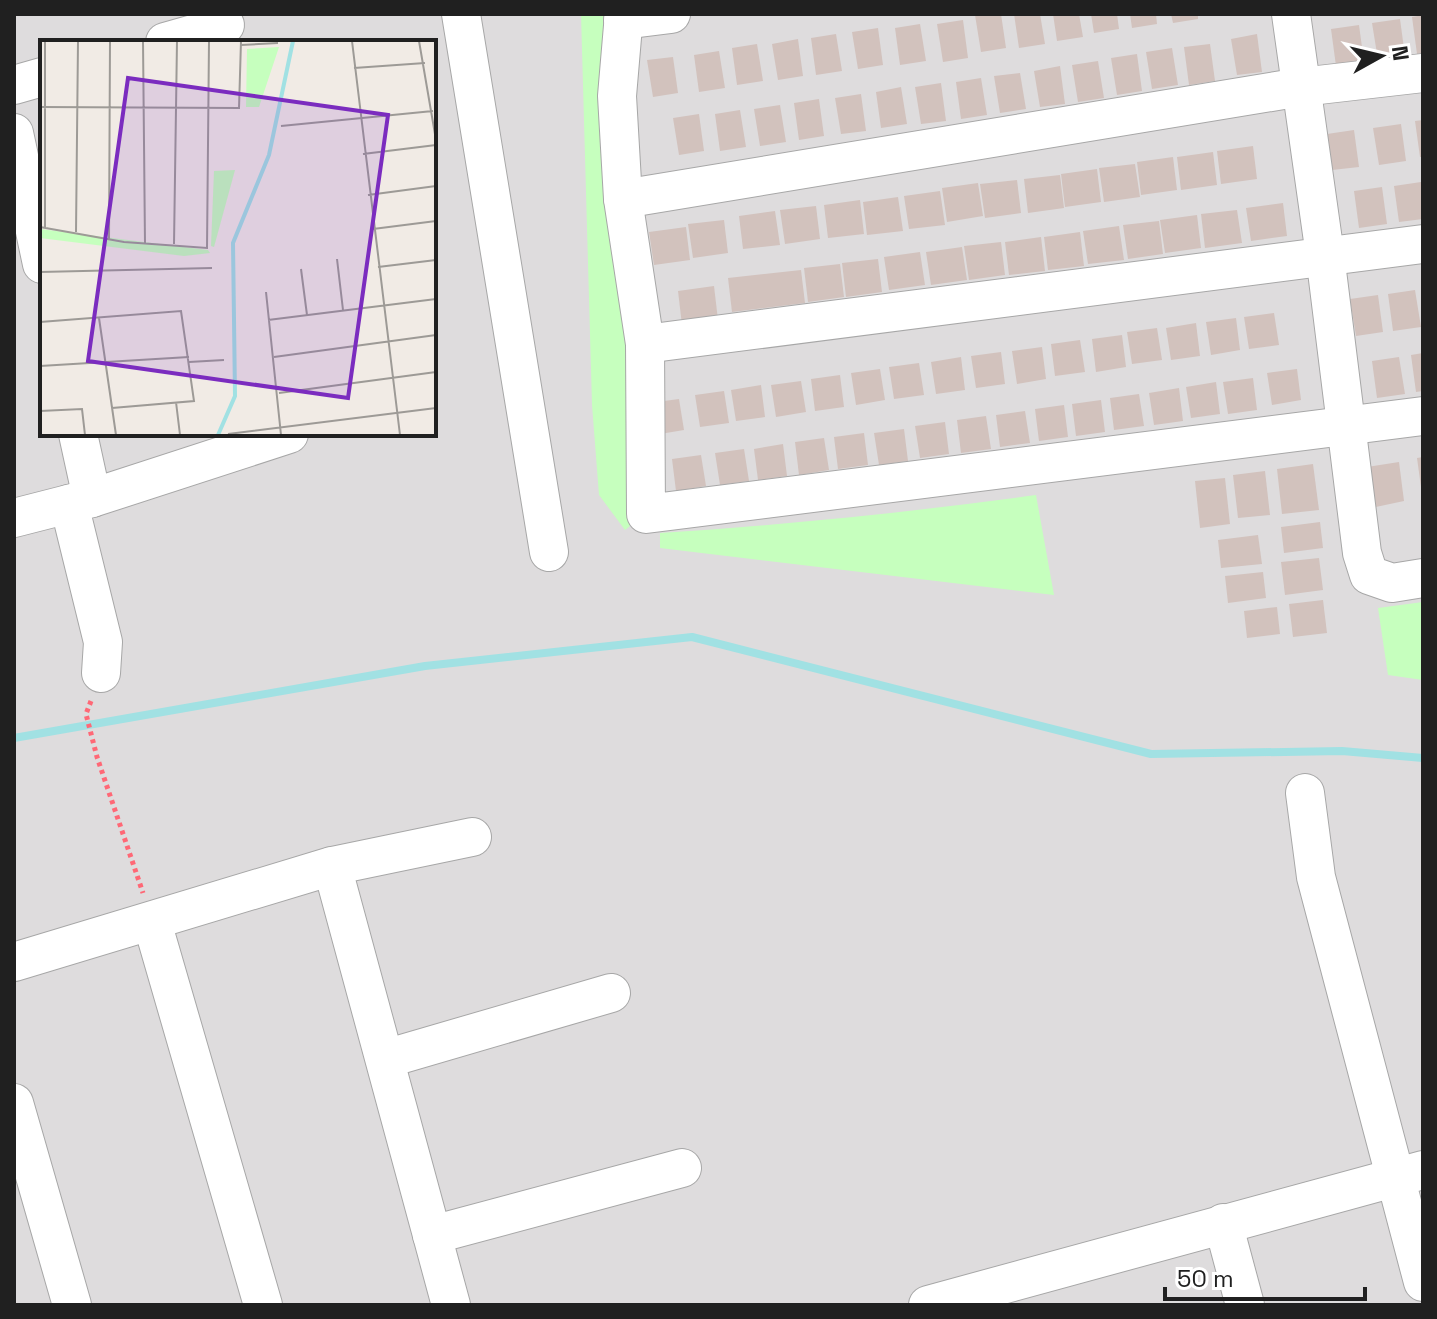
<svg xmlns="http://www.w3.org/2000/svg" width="1437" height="1319" font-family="'Space Grotesk',sans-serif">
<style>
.residential{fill:#dedcdd;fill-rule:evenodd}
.park{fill:#c6ffbe}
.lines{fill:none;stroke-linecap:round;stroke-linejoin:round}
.stream{stroke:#a1e1e3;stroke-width:8}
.building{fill:#d2c2bd}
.minor-casing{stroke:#a7a7a7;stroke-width:40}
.path{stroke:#ff6876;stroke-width:5;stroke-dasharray:4 4;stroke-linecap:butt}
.minor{stroke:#fff;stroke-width:38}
.inset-river{fill:none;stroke:#a1e1e3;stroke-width:4}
.inset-road{fill:none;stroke:#9d9a96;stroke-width:2}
.view{fill:#7b2cbf;fill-opacity:0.15;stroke:#7b2cbf;stroke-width:4}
.inset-edge{fill:none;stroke:#202020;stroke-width:4}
</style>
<rect width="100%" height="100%" fill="#f1ebe5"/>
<!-- residential -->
<path class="residential" d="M14 14H1423V1305H14ZM42 42H434V434H42Z"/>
<!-- park -->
<g class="park">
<polygon points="581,14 613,14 627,349 639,519 625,530 599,495 592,405"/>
<path d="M1036 495 1054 595 660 548V533C786 525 911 512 1036 495Z"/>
<polygon points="1423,602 1423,680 1388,675 1378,608"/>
</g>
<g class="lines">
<!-- stream -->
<polyline class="stream" points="14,738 425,666 692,637 1151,754 1342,751 1423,758"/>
</g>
<!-- building -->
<g class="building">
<polygon points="1001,14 1006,48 981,52 975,15"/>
<polygon points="1014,14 1040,14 1045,44 1019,48"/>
<polygon points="1053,14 1079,14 1083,37 1057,41"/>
<polygon points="1091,14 1117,14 1119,29 1094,33"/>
<polygon points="1130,14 1156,14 1157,24 1132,28"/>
<polygon points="1171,14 1198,14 1198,19 1173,23"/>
<polygon points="1423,15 1423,53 1417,54 1412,17"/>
<polygon points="1400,19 1405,56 1378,60 1372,23"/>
<polygon points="963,20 968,58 943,62 937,24"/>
<polygon points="920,24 926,61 900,65 895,28"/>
<polygon points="1359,25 1364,62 1336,66 1331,29"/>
<polygon points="878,28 883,65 858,69 852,32"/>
<polygon points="836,34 842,71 816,75 811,38"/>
<polygon points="1257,34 1262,72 1237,75 1231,39"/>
<polygon points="798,39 803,76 778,80 772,44"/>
<polygon points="757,44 763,81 737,85 732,48"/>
<polygon points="1210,44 1215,81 1189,85 1184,47"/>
<polygon points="1172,48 1178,85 1152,89 1146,52"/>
<polygon points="719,51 725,88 699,92 694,55"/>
<polygon points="1137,54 1142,91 1117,95 1111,58"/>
<polygon points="673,57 678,93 653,97 647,60"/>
<polygon points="1098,61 1104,98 1078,102 1072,65"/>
<polygon points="1060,66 1065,104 1040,107 1034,71"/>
<polygon points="1020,73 1026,109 1000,113 994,76"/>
<polygon points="981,78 987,115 961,119 956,82"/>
<polygon points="941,83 946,121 921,124 915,87"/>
<polygon points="901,87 907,124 881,128 876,92"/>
<polygon points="861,94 866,131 841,134 835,98"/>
<polygon points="819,99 824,136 799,140 794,103"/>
<polygon points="780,105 786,142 760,146 754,109"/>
<polygon points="740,110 746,147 720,151 715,114"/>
<polygon points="699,114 704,151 679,155 673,118"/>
<polygon points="1423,120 1423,157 1420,157 1415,121"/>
<polygon points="1401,124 1406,161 1379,165 1373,128"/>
<polygon points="1354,130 1359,167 1332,170 1327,134"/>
<polygon points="1253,146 1257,179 1221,184 1217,151"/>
<polygon points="1213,152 1217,185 1181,190 1177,157"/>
<polygon points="1173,157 1177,190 1141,195 1137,162"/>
<polygon points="1135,164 1140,197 1104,202 1099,168"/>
<polygon points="1097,169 1101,202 1065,207 1061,174"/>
<polygon points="1060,175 1064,208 1028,213 1024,179"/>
<polygon points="1017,180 1021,213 985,218 980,184"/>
<polygon points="1421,182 1423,219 1399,222 1394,186"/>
<polygon points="978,183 983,216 947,222 942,188"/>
<polygon points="1382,187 1387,224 1359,228 1354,191"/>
<polygon points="940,191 945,225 909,229 904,196"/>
<polygon points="898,197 903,231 867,235 863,202"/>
<polygon points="860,200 864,234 828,238 824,205"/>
<polygon points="1283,203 1287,236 1251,241 1246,208"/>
<polygon points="816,206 820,239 785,244 780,210"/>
<polygon points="1237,210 1242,243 1205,248 1201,214"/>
<polygon points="775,211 780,245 743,249 739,216"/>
<polygon points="1197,215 1201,248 1165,253 1160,220"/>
<polygon points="724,220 728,253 693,258 688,224"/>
<polygon points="1159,221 1163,254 1128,259 1123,225"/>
<polygon points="1119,226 1124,260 1088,264 1083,231"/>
<polygon points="686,227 690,260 654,265 649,232"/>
<polygon points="1080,232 1084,266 1048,270 1044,237"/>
<polygon points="1041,237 1045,271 1009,275 1005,242"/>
<polygon points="1001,242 1005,275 969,280 964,246"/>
<polygon points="962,247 967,280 931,285 926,252"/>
<polygon points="920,252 925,285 889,290 884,257"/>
<polygon points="878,259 882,292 846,297 842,263"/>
<polygon points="840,264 844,297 808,302 804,268"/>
<polygon points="801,270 805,303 732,312 728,278"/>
<polygon points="714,286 718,320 682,325 678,291"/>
<polygon points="1415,290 1421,327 1393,331 1388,294"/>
<polygon points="1378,295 1383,332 1356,336 1350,299"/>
<polygon points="1274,313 1279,345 1249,349 1244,317"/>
<polygon points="1236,318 1240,350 1211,355 1206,322"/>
<polygon points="1196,323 1200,356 1171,360 1166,328"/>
<polygon points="1157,328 1162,360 1132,364 1127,332"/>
<polygon points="1122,335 1126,367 1096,372 1092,339"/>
<polygon points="1080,340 1085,372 1055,376 1051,344"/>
<polygon points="1042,347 1046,379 1017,384 1012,351"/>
<polygon points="1001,352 1005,384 976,388 971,356"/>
<polygon points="1423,353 1423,391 1416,392 1411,355"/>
<polygon points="961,357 965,390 936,394 931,362"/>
<polygon points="1399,357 1405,394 1377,398 1372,361"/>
<polygon points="919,363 924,395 894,399 889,367"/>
<polygon points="880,369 885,400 856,405 851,373"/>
<polygon points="1297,369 1301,400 1272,405 1267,373"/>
<polygon points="840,375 844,407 815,411 811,379"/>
<polygon points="1253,378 1257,410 1228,414 1223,382"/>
<polygon points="801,381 806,412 776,417 771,385"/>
<polygon points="1216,382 1220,414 1191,418 1186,387"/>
<polygon points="761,385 765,417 736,421 731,390"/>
<polygon points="1179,388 1183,421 1154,425 1149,393"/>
<polygon points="724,391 729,423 700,427 695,395"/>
<polygon points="1139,394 1144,426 1114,430 1110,398"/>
<polygon points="679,399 684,430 654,435 649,403"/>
<polygon points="1101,400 1105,432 1076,436 1072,404"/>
<polygon points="1064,405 1068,437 1039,441 1035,409"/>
<polygon points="1025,411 1030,443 1000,447 996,415"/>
<polygon points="986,416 991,449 961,453 957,420"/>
<polygon points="945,422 949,454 920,458 915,426"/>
<polygon points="904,429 908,461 879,465 874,433"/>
<polygon points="864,433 868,465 838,469 834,437"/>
<polygon points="824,438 829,470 799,475 795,442"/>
<polygon points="783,444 787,476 758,480 754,449"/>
<polygon points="744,449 749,481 720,485 715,453"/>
<polygon points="701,455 706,486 676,491 672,459"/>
<polygon points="1423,457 1423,486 1421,487 1417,458"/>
<polygon points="1399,462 1404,501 1371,508 1367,467"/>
<polygon points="1313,464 1319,510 1282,514 1277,469"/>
<polygon points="1265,471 1270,515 1238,518 1233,475"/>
<polygon points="1225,478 1230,524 1200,528 1195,481"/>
<polygon points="1320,522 1323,548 1284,553 1281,527"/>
<polygon points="1258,535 1262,564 1221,568 1218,540"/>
<polygon points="1319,558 1323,590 1285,595 1281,562"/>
<polygon points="1263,572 1266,598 1228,603 1225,576"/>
<polygon points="1323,600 1327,633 1293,637 1289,604"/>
<polygon points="1277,607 1280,634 1247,638 1244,611"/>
</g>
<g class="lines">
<defs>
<g id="minor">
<polyline points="461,14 549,552"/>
<polyline points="624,14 617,96 623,199 645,344 646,514 1423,416"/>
<polyline points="1291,14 1325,255 1362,553 1369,575 1392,583 1423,578"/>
<polyline points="623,20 671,14"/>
<polyline points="165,42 225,25"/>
<polyline points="14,85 42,77"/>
<polyline points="14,133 42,264"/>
<polyline points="623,199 1301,87 1423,73"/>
<polyline points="645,344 1423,244"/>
<polyline points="78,434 92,498"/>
<polyline points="69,504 103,642 101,673"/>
<polyline points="14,518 92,498 289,434"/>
<polyline points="1305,793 1316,877 1423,1282"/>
<polyline points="332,866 451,1305"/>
<polyline points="152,922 263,1305"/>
<polyline points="14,962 332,866 472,837"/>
<polyline points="385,1059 611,993"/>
<polyline points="14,1103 72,1305"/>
<polyline points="1223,1223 1245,1305"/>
<polyline points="432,1235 682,1168"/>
<polyline points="928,1305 1423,1170"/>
</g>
</defs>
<!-- minor casing -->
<use href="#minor" class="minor-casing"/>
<!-- path -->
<polyline class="path" points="91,701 86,714 97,757 143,893"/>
<!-- minor -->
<use href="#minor" class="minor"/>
</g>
<!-- overview -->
<g transform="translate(40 40)">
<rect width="396" height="396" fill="#f1ebe5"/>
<path d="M239 7 219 67H206L207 9ZM195 130 174 207 171 206 174 131ZM0 189 168 210 170 213 144 216 0 198Z" fill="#c6ffbe"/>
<path class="inset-river" d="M178 395 195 356 193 203 229 115 253 1"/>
<path class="inset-road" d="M5 1V188M103 1 105 204M312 1 360 395M379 1 396 100M201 5 238 3M314 28 385 23M0 67 199 68 201 1M241 86 393 71M323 114 396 105M328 155 396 146M0 187 84 202 167 208 169 1M333 189 396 181M36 192 38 1M69 199 70 1M134 204 137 1M297 219 303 270M338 227 396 220M261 229 267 275M0 232 172 228M226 252 241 395M59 278 76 395M228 280 396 259M0 282 141 271 154 361 72 368M234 317 396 295M149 322 184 320M0 326 149 317M239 353 396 332M136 362 140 395M0 371 42 369 45 395M188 394 396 368"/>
<path class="view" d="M88 38 348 75 308 358 48 321Z"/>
<rect width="396" height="396" class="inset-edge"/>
</g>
<!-- border -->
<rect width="1437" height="1319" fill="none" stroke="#202020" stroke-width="32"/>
<!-- north arrow -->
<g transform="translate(1381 56) rotate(82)" stroke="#ffffff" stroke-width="6" paint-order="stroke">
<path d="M0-6L14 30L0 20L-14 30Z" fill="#202020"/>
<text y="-12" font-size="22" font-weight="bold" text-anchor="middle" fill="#202020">N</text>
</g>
<!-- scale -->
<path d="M1165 1287v12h200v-12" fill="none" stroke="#202020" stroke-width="4"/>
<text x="1177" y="1287" font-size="24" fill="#202020" stroke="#ffffff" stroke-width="6" paint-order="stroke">50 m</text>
</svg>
